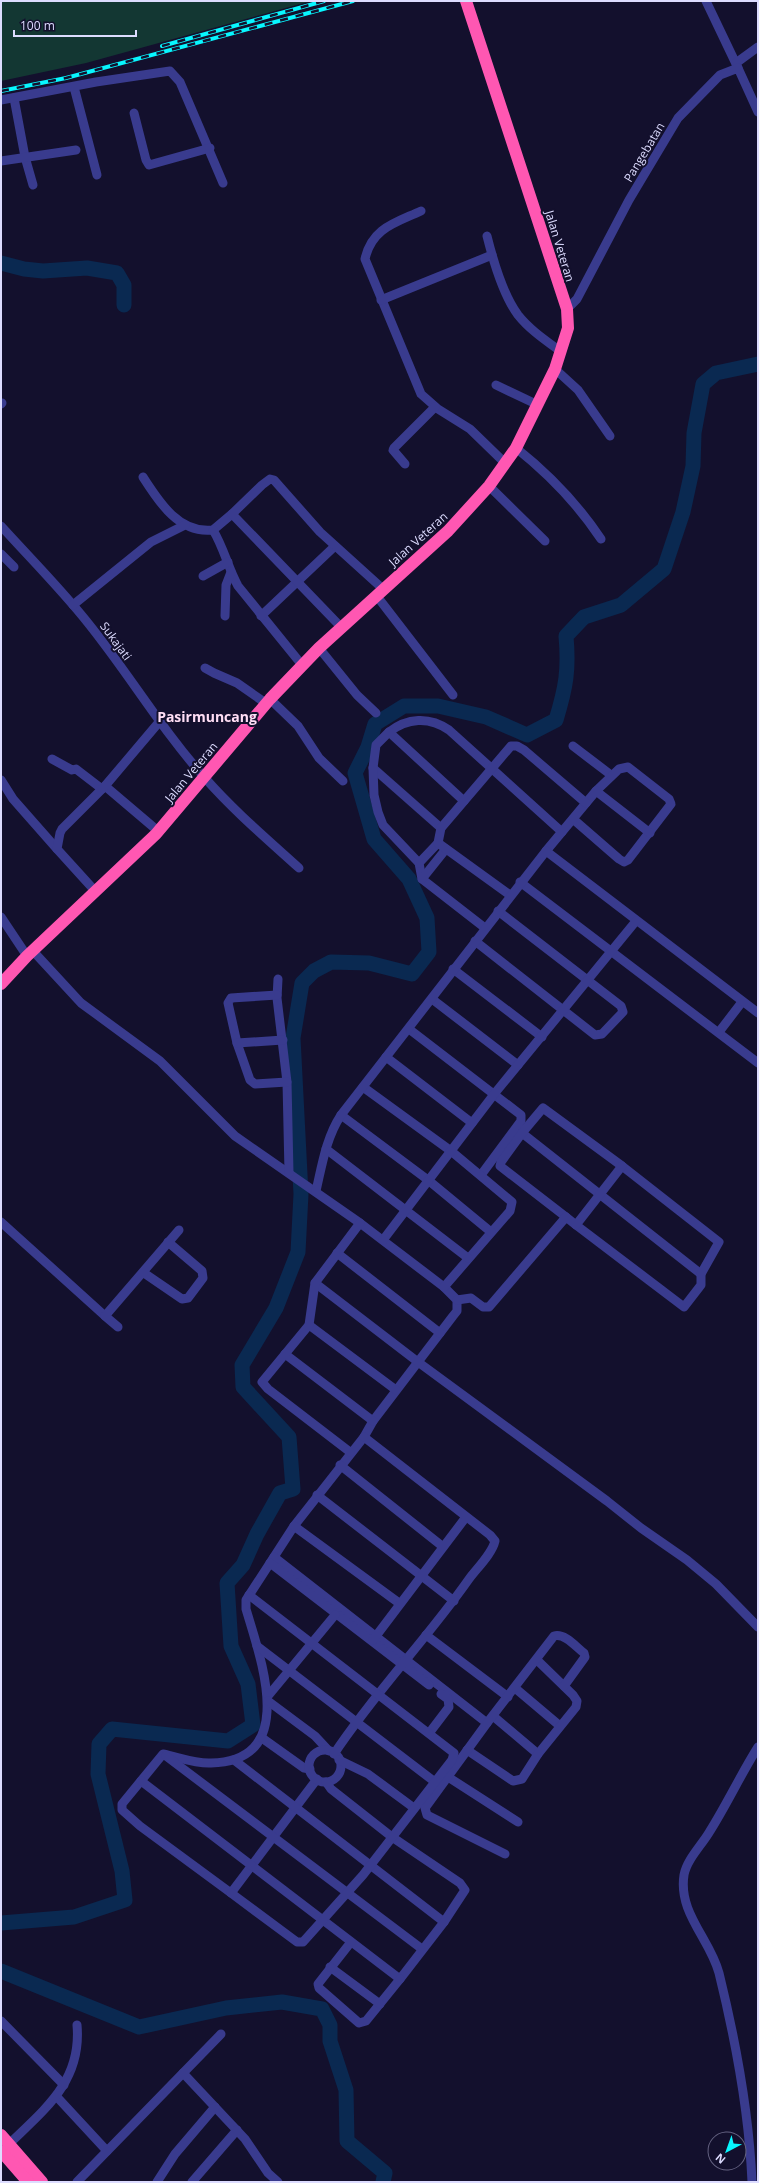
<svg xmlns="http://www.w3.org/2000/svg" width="759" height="2183" font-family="'Open Sans',sans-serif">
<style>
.green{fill:#133733}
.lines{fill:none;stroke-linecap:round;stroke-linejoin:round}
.river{stroke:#0a2951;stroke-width:15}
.minor{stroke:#393b8e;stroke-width:9}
.highway{stroke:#ff57b2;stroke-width:12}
.rail-casing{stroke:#08f6ff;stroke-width:4}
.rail{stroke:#13102d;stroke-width:2.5;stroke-dasharray:8;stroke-linecap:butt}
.labels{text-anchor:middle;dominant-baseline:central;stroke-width:4;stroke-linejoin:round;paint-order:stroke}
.street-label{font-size:12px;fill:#dddcff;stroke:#13102d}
.quarter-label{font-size:14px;font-weight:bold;fill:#ffdef5;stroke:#13102d}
</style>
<rect width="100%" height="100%" fill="#13102d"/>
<!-- green -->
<polygon class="green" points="1,1 311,1 86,63 1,81"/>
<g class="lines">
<!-- river -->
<g class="river">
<polyline points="1,263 24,269 43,271 87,268 117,273 124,285 124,305"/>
<path d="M1 1923 74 1917 125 1900 122 1871 98 1774 99 1744 112 1729 228 1741 253 1725 248 1684 231 1646 227 1583 243 1565 257 1534 280 1493 293 1489 289 1437 243 1387 242 1365 276 1308 298 1252 301 1194 293 1038 302 983 314 971 331 962 369 963 412 974 429 952 427 918 409 879 374 839 355 773 368 747 375 724 404 706H438L486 717 527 735 556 720C566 687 569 670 566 636L584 617 621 605 664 569 683 512 693 466 694 433 703 384 716 373 758 364"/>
<polyline points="1,1971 139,2027 226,2008 282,2002 322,2009 330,2025 330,2041 346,2090 347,2141 385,2173 383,2182"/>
</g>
<!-- minor -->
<g class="minor">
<polyline points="706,1 738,68"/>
<polyline points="736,63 758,47"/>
<polyline points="74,87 97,175"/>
<polyline points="14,98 25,157 33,185"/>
<polyline points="1,100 96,82 170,71 180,82 223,183"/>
<polyline points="134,113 146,160 149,165 210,148"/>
<polyline points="1,161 76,150"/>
<path d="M421 211C395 223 372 228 365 259L421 394 438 409 470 429 506 464"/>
<path d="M487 236C493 260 503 295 518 315 529 329 545 340 560 351"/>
<polyline points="381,300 492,255"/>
<polyline points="567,309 577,299 629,200 678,118 720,75 738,68 758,112"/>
<polyline points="555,369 578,390 610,436"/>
<polyline points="496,385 536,404"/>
<polyline points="1,404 2,403"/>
<path d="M516 448C550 475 577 503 601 539"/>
<polyline points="405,464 393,450 394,448 435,407"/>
<path d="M143 477C159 502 179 534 213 530L232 514"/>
<polyline points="489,486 545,541"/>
<path d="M1 526C30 558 61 589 88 623 129 674 162 730 205 778 234 811 267 839 299 868"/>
<path d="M213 530C224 548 228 568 238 586L302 665"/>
<polyline points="1,554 14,567"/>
<polyline points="203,576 228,562"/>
<polyline points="376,595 453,695"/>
<polyline points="73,605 151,542 185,525"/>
<polyline points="225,616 226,585 231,572"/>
<polyline points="261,616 335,546"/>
<polyline points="340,626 232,514 262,485 270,479 274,480 320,532 383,589"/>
<polyline points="319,648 357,695 376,713"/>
<polyline points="205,668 214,673 237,683 267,704"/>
<polyline points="270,699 298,726 319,758 343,781"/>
<path d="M389 732C407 718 429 716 449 730L562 832"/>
<polyline points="573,746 611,775"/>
<polyline points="52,759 72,770 76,769 102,789"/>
<polyline points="373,768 441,828"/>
<polyline points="1,780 13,799 57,849"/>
<polyline points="105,786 158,831"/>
<polyline points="464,801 389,732 376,745 373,768 374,795 378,812 383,825 419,863 422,879 485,928"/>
<polyline points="573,819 619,859 624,862 628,860 671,804 669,799 628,767 619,769 596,791"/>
<polyline points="546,851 596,791 650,833"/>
<polyline points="419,863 438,843"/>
<polyline points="422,879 446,849"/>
<polyline points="520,882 758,1063"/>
<polyline points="96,892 57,849 60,833 62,829 105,786 160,721"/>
<polyline points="510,895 438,843 441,828 511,746 517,746 524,750 586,803"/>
<polyline points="1,917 27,956"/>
<polyline points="475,941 595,1035 602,1034 623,1012 621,1006 498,911"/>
<path d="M33 951 81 1003 160 1061 235 1136 360 1223 444 1287 457 1300V1311L453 1316 373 1421 364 1437 294 1526 246 1600V1609C261 1660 299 1761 211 1763 196 1764 178 1757 163 1754L122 1804V1810L140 1826 231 1893 317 1779"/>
<polyline points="453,969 542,1037"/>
<polyline points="278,979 277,998 287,1082 289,1173"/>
<polyline points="277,995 231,998 228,1003 237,1043 250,1080 255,1084 287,1082"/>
<polyline points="432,999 518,1065"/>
<polyline points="409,1029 521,1115 521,1121 481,1175"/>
<polyline points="719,1032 742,1002"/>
<polyline points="237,1043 283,1040"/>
<polyline points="386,1057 472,1123"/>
<polyline points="363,1087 451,1151 512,1202 510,1211 444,1287"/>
<polyline points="341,1115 428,1180 491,1232"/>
<polyline points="522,1133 701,1274"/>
<polyline points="326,1149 468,1258"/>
<path d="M316 1191C322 1165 326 1138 341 1115L546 851 758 1013"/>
<polyline points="566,1217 500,1166 501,1162 522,1133 543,1108 622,1166 719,1242 701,1274 701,1285 684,1307 576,1225"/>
<polyline points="1,1222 105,1316"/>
<polyline points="383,1240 495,1093 636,921"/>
<polyline points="337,1253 440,1333"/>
<polyline points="144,1273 182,1299 188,1298 203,1278 202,1271 168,1242"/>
<polyline points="315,1283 418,1362 607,1501 641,1528 687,1560 716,1584 758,1627"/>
<polyline points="457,1300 471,1298 483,1307 489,1307 566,1217 576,1225 622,1166"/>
<polyline points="309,1325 396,1390"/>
<polyline points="118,1327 105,1316 179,1230"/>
<polyline points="285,1354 373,1421"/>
<polyline points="350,1452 268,1389 262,1382 309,1325 315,1283 360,1223"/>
<polyline points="340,1465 442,1546"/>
<polyline points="317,1495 454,1601"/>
<polyline points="294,1526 399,1603"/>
<polyline points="274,1557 487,1723"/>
<polyline points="270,1563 429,1685"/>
<polyline points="426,1635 508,1697"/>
<polyline points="373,1640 466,1517"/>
<polyline points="257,1646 435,1782"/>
<polyline points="515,1688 560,1726"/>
<polyline points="268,1696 335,1615"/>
<polyline points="268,1701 315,1736 329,1751"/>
<polyline points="493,1716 538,1754"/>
<polyline points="430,1732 449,1707 448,1699 441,1694"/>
<polyline points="262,1738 304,1768 310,1769"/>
<polyline points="467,1750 513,1781 522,1779 538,1754 576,1707 577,1701 573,1695 537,1660"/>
<circle cx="325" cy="1766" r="16"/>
<path d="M334 1754C375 1692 427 1639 469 1579 477 1568 492 1554 495 1541L490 1535 364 1437"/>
<polyline points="166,1756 422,1949"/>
<polyline points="234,1760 444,1922"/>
<polyline points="339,1760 368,1774 414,1808"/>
<polyline points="448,1777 518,1822"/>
<polyline points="141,1781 400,1979 444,1922 465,1890 460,1883 392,1837 331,1789 326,1782"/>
<path d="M505 1854 427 1815 425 1808 487 1723 554 1636C565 1633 576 1647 584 1653L585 1657 564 1686"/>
<polyline points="231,1893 297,1942 303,1942 363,1875 452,1760 454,1753 249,1595"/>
<polyline points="351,1942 318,1984 319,1988 359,2023 366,2021 400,1979"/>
<polyline points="330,1967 380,2004"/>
<polyline points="1,2021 64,2085"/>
<polyline points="183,2073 245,2139 268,2173 278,2182"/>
<polyline points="57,2097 107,2151"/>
<path d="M9 2144C45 2109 82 2081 77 2025"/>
<polyline points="77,2182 221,2034"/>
<polyline points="157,2182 175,2154 215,2107"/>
<polyline points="192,2182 237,2130"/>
<path d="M752 2182C749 2111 736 2042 719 1973 710 1939 678 1913 684 1875 687 1859 702 1845 710 1831 727 1804 741 1774 758 1747"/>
</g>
<!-- highway -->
<g class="highway">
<polyline points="1,984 27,956 156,834 270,699 319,648 448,531 489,486 516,448 555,369 568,328 567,309 466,1"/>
<polyline points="1,2135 42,2182"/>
<polyline points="1,2151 28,2182"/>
</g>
<defs>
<g id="rail">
<polyline points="162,46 324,1"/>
<polyline points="1,91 66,78 353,1"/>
</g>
</defs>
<!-- rail casing -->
<use href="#rail" class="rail-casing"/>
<!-- rail -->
<use href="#rail" class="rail"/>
</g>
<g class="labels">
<!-- street labels -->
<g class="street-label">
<text transform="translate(644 152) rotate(-59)">Pangebatan</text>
<text transform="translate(560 246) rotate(73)">Jalan Veteran</text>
<text transform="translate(418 539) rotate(-42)">Jalan Veteran</text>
<text transform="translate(116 641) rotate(54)">Sukajati</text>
<text transform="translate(191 772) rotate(-50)">Jalan Veteran</text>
</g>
<!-- quarter labels -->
<g class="quarter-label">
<text x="207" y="716">Pasirmuncang</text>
</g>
</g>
<!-- border -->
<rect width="759" height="2183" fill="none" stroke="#dddcff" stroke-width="4"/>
<!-- north arrow -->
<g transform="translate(727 2151) rotate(221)"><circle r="19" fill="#13102d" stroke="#646281"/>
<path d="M0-3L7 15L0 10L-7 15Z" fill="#08f6ff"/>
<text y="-6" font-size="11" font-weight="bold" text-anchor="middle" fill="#dddcff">N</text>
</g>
<!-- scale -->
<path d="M14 30v6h122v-6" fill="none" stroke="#dddcff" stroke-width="2"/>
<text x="20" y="30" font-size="12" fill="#dddcff" stroke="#13102d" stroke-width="3" paint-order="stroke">100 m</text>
</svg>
